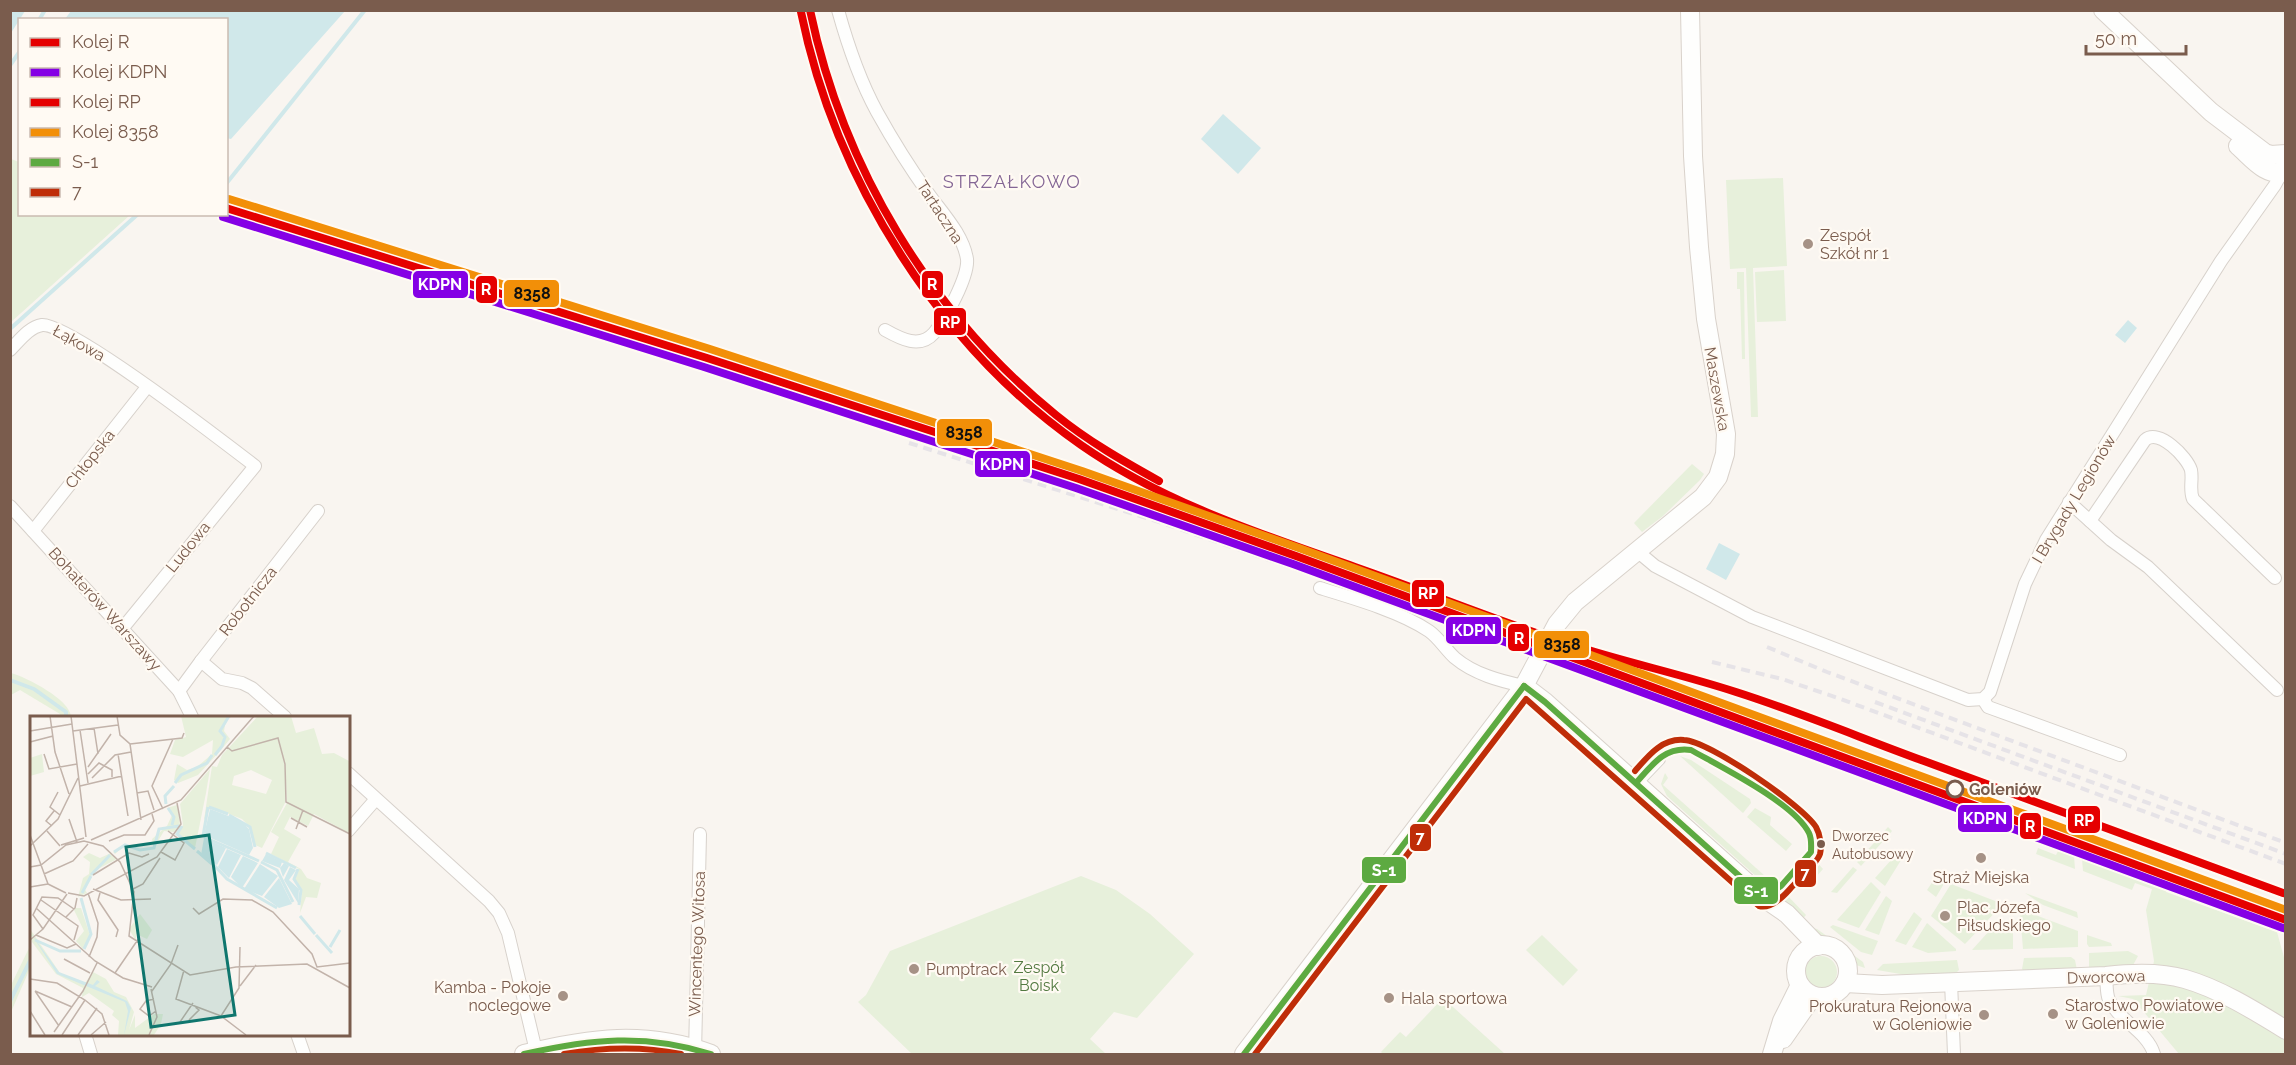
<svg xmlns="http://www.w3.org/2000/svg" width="2296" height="1065" font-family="Raleway,sans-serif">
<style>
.green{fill:#e7f0db}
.water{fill:#d0e8ea}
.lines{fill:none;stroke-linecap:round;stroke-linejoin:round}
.stream{stroke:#d0e8ea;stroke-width:4}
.street-casing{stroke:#d7d1cb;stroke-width:14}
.secondary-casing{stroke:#d9d2cb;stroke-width:20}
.street{stroke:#fefefd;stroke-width:12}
.secondary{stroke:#fefefd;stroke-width:18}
.rail{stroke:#e6e3e7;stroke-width:4;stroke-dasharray:9 6;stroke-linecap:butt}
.bus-1-casing{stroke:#fffaf3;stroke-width:10}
.bus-2-casing{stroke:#fffaf3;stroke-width:10}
.bus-1{stroke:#5daa41;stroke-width:6}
.bus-2{stroke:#bf2d08;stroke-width:6}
.rail-1-casing{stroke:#fffaf3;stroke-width:12}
.rail-2-casing{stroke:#fffaf3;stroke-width:12}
.rail-3-casing{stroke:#fffaf3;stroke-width:12}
.rail-4-casing{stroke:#fffaf3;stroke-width:12}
.rail-1{stroke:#e50000;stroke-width:8}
.rail-2{stroke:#8500e5;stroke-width:8}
.rail-3{stroke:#e50000;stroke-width:8}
.rail-4{stroke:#f28f08;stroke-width:8}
.poi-dot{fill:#a69286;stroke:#fffaf3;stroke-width:2}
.stop-dot{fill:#fffaf3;stroke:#7a5c4d;stroke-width:3}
.bus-dot{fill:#7a5c4d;stroke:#fffaf3;stroke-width:2}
.labels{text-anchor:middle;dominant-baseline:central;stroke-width:4.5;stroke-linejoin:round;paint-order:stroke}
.bus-label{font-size:14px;fill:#7a5c4d;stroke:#fffaf3;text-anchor:start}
.street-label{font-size:16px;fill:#7a5c4d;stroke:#fffaf3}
.poi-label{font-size:16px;fill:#7a5c4d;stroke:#fffaf3;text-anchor:start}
.stop-label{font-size:16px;font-weight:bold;fill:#7a5c4d;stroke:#fffaf3;text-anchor:start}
.park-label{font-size:16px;fill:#537a41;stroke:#fffaf3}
.neighbourhood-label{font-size:18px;letter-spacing:1.5px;fill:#846695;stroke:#fffaf3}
.inset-river{fill:none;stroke:#d0e8ea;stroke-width:3}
.inset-road{fill:none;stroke:#c2b3aa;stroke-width:1.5}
.view{fill:#0f766e;fill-opacity:0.15;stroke:#0f766e;stroke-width:3}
.inset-edge{fill:none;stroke:#7a5c4d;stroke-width:3}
.line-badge{stroke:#fffaf3;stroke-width:2}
.badge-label{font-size:16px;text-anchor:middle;font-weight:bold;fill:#fff}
.pale-badge-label{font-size:16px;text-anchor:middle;font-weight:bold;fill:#111}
</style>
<rect width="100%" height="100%" fill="#f9f5f0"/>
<!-- green -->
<g class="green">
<polygon points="11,159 19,162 20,214 130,215 11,322"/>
<polygon points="1783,178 1787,266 1753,268 1758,417 1751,417 1746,268 1730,269 1726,180"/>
<polygon points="1784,270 1786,321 1757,322 1755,272"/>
<polygon points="1737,272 1744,272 1745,359 1742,359 1740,289 1737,289"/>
<polygon points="1692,464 1704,474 1700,480 1663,516 1642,532 1634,523"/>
<path d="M11 673C26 677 71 700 71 717H60V714L20 690 11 695Z"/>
<polygon points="1680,756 1691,760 1750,799 1751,803 1743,813"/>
<polygon points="1665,773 1668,778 1663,785 1765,876 1760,878 1757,877 1667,796 1661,784"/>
<polygon points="1755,808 1771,817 1770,825 1792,844 1786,851 1747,817"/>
<polygon points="1888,827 1892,831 1861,866 1857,862"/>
<polygon points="2038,848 2056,855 2058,851 2074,856 2075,869 2036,854"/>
<polygon points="1898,857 1903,857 1885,886 1875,878 1892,859"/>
<polygon points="1814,859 1823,869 1809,885 1799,876"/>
<polygon points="2082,859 2166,890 2166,892 2277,932 2285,961 2285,1054 2179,1054 2133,999 2118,996 2146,995 2154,961 2146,910 2152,889 2135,883 2132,890 2083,871"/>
<polygon points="1853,867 1857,870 1837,893 1831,892"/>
<polygon points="1081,876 1116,890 1150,914 1194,954 1137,1018 1114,1012 1090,1039 1106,1054 912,1054 858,1002 866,995 890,951"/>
<polygon points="1935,878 1945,882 1936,897 1927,890"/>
<polygon points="1871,882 1881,892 1859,928 1837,920"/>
<polygon points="1951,884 2003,904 1965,944 1931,916"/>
<polygon points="2025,893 2077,912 2078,918 2043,905"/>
<polygon points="1786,894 1806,915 1801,921 1784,901"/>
<polygon points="1886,896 1892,901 1879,935 1865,930"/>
<polygon points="2022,910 2078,931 2078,947 2023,949 2020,913"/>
<polygon points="1914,912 1922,919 1906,945 1895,941"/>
<polygon points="1927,923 1956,949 1956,951 1928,953 1912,947"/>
<polygon points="1833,925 1878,941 1872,955 1861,952 1830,927"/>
<polygon points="1813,928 1817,929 1863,962 1865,968 1853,964 1843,951 1836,945 1823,941"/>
<polygon points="1990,930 2013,933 2013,949 1972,950"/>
<polygon points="1542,935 1578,970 1563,986 1526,950"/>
<polygon points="2087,935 2111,943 2112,946 2089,947 2087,944"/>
<polygon points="31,944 31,966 11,1012 11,985"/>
<polygon points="2128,951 2138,956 2132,967 2089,970 2089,953"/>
<circle cx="1821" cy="972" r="16"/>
<polygon points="2071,957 2075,960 2077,970 2025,972 2022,969 2024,958"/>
<polygon points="1957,960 1959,970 1954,975 1912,976 1877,970 1883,964"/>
<polygon points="1443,998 1505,1054 1383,1054 1381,1052 1400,1032 1406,1037"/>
</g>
<!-- water -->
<g class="water">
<polygon points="11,10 25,11 11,33 10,11"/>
<polygon points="71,11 71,10 345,11 231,139 226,138 226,20 65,19"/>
<polygon points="1223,114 1261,148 1238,174 1201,139"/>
<polygon points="2128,320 2137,328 2125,343 2115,335"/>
<polygon points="1719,543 1740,554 1726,580 1706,569"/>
</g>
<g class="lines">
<!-- stream -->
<g class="stream">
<polyline points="39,20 45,10"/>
<polyline points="11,64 20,51"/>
<polyline points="226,184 365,10"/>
<polyline points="10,329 138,214"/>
<polyline points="10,680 34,689 66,712 66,717"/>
<polyline points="10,1001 32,957"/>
</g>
<defs>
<g id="street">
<path d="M838 10C848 46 859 79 877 112 892 139 910 168 928 193 942 213 963 234 967 259 969 276 945 320 934 333 920 349 901 339 885 330"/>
<path d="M10 350C19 341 29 327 42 325 69 322 225 443 255 466L122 629"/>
<polyline points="2069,502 2111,540 2148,567 2277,690"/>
<polyline points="10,506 179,691 192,717"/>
<path d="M2090 521 2145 440C2159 428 2187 457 2191 470 2193 480 2189 489 2193 499L2275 578"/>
<polyline points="33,531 147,387"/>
<polyline points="1637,551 1655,566 1752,617 1968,700 1983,699 1990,692 2025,584 2046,540 2221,261 2275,185 2281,174 2281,167"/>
<path d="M1320 588C1353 598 1401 612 1429 631 1439 638 1446 650 1455 658 1474 674 1500 681 1524 686"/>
<polyline points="201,661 222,679 242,683 252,688 285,717"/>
<polyline points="179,691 201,661 318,511"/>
<polyline points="1983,699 1988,707 2120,755"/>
<polyline points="348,773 489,901 499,913 508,933 536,1051"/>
<polyline points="1636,783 1659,759"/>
<polyline points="348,831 376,799"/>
<path d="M2106 976C2107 984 2106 993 2109 1000 2119 1021 2147 1031 2154 1054"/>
<polyline points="1951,982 1954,1054"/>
<polyline points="85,1034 91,1054"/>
<polyline points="297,1034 304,1054"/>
<polyline points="695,1053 700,834"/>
</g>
<g id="secondary">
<polyline points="2103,10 2211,112 2265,153 2271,155 2286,154"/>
<path d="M2238 146C2252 158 2265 177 2286 172"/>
<polyline points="1524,686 1545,702 1764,898 1787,914 1818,946"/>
<circle cx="1822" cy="971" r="26"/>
<path d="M1845 983 1882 985 2106 976C2131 973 2161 972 2185 979 2220 989 2255 1011 2286 1030"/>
<polyline points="1783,1039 1813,996"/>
<path d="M524 1054C590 1038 645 1030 711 1054"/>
<polyline points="1244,1054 1524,686 1557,624 1575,602 1703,497 1718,477 1725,454 1726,434 1706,319 1699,247 1693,156 1690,10"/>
<polyline points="1772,1054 1782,1021 1800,985"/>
</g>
</defs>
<!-- street casing -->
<use href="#street" class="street-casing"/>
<!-- secondary casing -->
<use href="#secondary" class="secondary-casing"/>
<!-- street -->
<use href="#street" class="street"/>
<!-- secondary -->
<use href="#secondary" class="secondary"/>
<!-- rail -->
<g class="rail">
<polyline points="909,443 1162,523 1304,572"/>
<polyline points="1240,542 1296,556"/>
<polyline points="1767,647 1827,672 2286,843"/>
<polyline points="1712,662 1782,679 1838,698 2286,864"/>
<polyline points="1875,702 2286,854"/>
</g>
<defs>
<g id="bus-1">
<path d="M1524 686 1545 702 1764 898 1781 886 1811 852C1811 846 1812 839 1809 833 1794 803 1721 767 1691 750 1665 746 1652 765 1636 783"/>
<path d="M524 1054C591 1039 644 1033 711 1054"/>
<polyline points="1244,1054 1524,686"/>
</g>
<g id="bus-2">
<path d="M564 1054C604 1047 642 1046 681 1054"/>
<path d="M1255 1054 1526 699 1759 906C1770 909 1783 897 1790 889 1797 881 1817 864 1820 854 1822 846 1820 834 1816 827 1802 805 1709 741 1684 740 1662 738 1648 756 1635 771"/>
</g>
</defs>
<!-- bus-1 casing -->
<use href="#bus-1" class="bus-1-casing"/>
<!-- bus-2 casing -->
<use href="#bus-2" class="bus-2-casing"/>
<!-- bus-1 -->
<use href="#bus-1" class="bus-1"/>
<!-- bus-2 -->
<use href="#bus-2" class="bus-2"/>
<defs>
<g id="rail-1">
<path d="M810 10C843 168 930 313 1056 415 1088 441 1123 461 1159 481"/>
<polyline points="226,208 707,358 1079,479 1296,556 2286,920"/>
</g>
<polyline id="rail-2" points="223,217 704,367 1076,488 1293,564 2283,928"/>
<path id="rail-3" d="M801 12C835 180 940 347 1081 445 1164 503 1261 534 1355 567 1427 592 1497 621 1569 644 1624 662 1681 674 1736 692 1799 712 1861 738 1924 761 2044 805 2163 849 2283 893"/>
<polyline id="rail-4" points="229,199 710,349 1082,471 1299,548 2286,910"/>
</defs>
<!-- rail-1 casing -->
<use href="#rail-1" class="rail-1-casing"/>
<!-- rail-2 casing -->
<use href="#rail-2" class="rail-2-casing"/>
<!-- rail-3 casing -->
<use href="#rail-3" class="rail-3-casing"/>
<!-- rail-4 casing -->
<use href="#rail-4" class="rail-4-casing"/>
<!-- rail-1 -->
<use href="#rail-1" class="rail-1"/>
<!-- rail-2 -->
<use href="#rail-2" class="rail-2"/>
<!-- rail-3 -->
<use href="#rail-3" class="rail-3"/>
<!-- rail-4 -->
<use href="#rail-4" class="rail-4"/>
</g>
<!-- markers -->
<g class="poi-dot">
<circle cx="1808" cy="244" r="6"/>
<circle cx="1981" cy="858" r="6"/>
<circle cx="1945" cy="916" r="6"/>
<circle cx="914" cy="969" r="6"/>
<circle cx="563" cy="996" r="6"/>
<circle cx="1389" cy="998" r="6"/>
<circle cx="2053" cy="1014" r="6"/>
<circle cx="1984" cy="1015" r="6"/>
</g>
<circle class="stop-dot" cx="1955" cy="789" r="8"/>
<circle class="bus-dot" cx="1821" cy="844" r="5"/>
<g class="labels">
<!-- bus labels -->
<g class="bus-label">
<text x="1832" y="836">Dworzec<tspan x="1832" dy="18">Autobusowy</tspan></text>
</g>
<!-- street labels -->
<g class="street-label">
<text transform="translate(940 212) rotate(57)">Tartaczna</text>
<text transform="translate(79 343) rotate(29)">Łąkowa</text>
<text transform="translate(1717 389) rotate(80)">Maszewska</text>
<text transform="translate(90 459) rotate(-52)">Chłopska</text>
<text transform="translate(2074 499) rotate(-59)">I Brygady Legionów</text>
<text transform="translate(188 547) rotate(-51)">Ludowa</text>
<text transform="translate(248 601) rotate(-52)">Robotnicza</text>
<text transform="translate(105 609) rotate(48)">Bohaterów Warszawy</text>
<text transform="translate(697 944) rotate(-88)">Wincentego Witosa</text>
<text transform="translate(2106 977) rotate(-2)">Dworcowa</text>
</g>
<!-- poi labels -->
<g class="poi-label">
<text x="1820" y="235">Zespół<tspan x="1820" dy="18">Szkół nr 1</tspan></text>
<text x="1981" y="877" text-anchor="middle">Straż Miejska</text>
<text x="1957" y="907">Plac Józefa<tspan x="1957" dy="18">Piłsudskiego</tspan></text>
<text x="926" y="969">Pumptrack</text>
<text x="551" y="987" text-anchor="end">Kamba - Pokoje<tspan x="551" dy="18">noclegowe</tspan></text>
<text x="1401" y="998">Hala sportowa</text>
<text x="2065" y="1005">Starostwo Powiatowe<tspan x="2065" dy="18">w Goleniowie</tspan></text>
<text x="1972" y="1006" text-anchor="end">Prokuratura Rejonowa<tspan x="1972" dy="18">w Goleniowie</tspan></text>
</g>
<!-- stop labels -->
<g class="stop-label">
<text x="1969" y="789">Goleniów</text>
</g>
<!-- park labels -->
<g class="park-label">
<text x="1039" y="967">Zespół<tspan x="1039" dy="18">Boisk</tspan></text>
</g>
<!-- neighbourhood labels -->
<g class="neighbourhood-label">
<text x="1012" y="181">STRZAŁKOWO</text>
</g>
</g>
<!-- overview -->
<g transform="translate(30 716)">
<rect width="320" height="320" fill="#f9f5f0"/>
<path d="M151 0H203L196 4 194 15 200 23 191 34 168 59 148 67 144 64 147 48 157 54 167 51 182 38 183 24 153 41 140 38 145 24 156 21ZM228 0H261L266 17 284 12 292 38 304 37 319 45V117L284 98 278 110 260 101 254 113 271 123 258 146 271 153 277 162 291 167 287 182 276 181 270 197 272 174 265 163 269 153 241 138 249 121 241 116 257 87 255 43V87L232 132 223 128 221 112 212 103 181 91 174 104 182 50 187 51 192 39ZM221 54 242 64 236 78 202 69 204 60ZM12 38 14 56 0 60V42ZM180 53 176 77 165 132 148 118 153 109 150 88ZM147 89 150 109 144 116 134 115 124 132 110 134 94 130 85 138 83 136 94 128 111 134 124 132 122 123 137 110 142 99 137 92ZM59 137 70 142 81 137 87 143 64 155 54 172 57 177 48 181 53 162 59 158 60 146 53 141ZM46 192H51L60 219 53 233 46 225 54 215 44 194ZM110 198 122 214 117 223 106 218V225L99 213ZM0 213 30 257 55 267 63 256 76 263 84 276 96 281 104 296 99 314 105 299V312L124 298H133L135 288 131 308 124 319H88L89 305 82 299 84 295 59 277 52 281 53 272 26 258 2 226Z" fill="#e7f0db" fill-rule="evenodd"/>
<path d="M180 93 209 104 219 113 223 132 219 139 174 119ZM174 122 196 132 187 149 171 139ZM197 133 211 139 199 162 188 151ZM236 138 252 146 250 152 254 147 259 150 253 161 250 152 232 145ZM213 140 228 147 212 172 201 161ZM230 148 248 160 232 180 214 173ZM260 151 266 154 259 164 269 173 268 187 254 164ZM249 162 262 188 249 192 234 181ZM0 216 29 256 63 269 67 264 70 266 65 270 97 285 101 292 94 319 98 295 95 286 27 258Z" fill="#d0e8ea"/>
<path class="inset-river" d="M185 39 192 30 195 21 190 15 199 0M145 67 151 59 177 47 182 39M136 88 135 80 144 70M179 91 198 98M138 92 144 101 142 109M199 99 220 111 225 131M152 110 147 118 165 133M173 120 178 91M174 121 229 145M167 135 182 148M84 136 95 129 110 134 124 132 129 113 149 110M236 137 266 152M231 146 247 154 263 186M184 149 197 163 247 192M268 153 264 163 271 174 269 189M61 159 80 139M52 177 61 160M51 182 61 218 54 233M270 200 285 218M286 219 302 237M5 224 30 235H51M300 231 310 214"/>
<path class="inset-road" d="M20 0 25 36 39 78M41 0 56 121M87 0 90 19 100 28 111 104M64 12 68 38M50 14 58 67M0 15 42 8M43 15 88 9M0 26 23 20M100 28 152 22 154 17M197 31 202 35 248 22 255 48 256 86 320 118M14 38 19 53 47 48M88 38 98 100M58 51 81 18M58 58 69 47 82 54V61M62 62 85 39 101 36M50 70 92 60M28 76 20 91 30 99M107 77 118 75 124 94M133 93 122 70 143 23M261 102 277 111M39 103 47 126M22 110 16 105 24 95M266 113 273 94M17 115 30 130M0 119 18 168M61 124 151 84 224 0M79 125 94 119H115L124 105 122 98M31 129 54 122M0 130 28 103 48 62M131 136 145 144 154 127 138 115M0 151 11 149 36 129 54 125 73 130 90 146 104 176 99 220 160 259 206 251 277 248 320 272M14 158 43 145 58 128M63 159 99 137 112 141 119 138M18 168 36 177M0 171 18 168M63 173 91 184 121 183M103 173 113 168 130 142M38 177 54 180 127 141 151 108 147 87M58 177 68 207 67 221 59 241M70 177 68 184 88 214 86 221M11 184 48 210 44 224M6 192 65 245 93 262 122 271M163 192 169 198 193 183 222 184 243 196 282 238 287 251 320 247M36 201 45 192 47 182M13 213 3 199 12 181 28 182 44 193M6 219 37 232 46 228M0 224 13 213 37 178M34 243 60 257M154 254 146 283 191 300 216 319M85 257 109 222M0 263 27 267 55 284 72 298 79 319M210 270 226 249M5 275 29 310M5 275 42 291M122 275 141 248 148 229M124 283 116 285 110 293 119 300 126 295M0 295 15 319M191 300 209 272 210 231M159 304 169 294 165 291M150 306 163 287M24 316 53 275 67 247M32 319 55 284M48 319 67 292M61 319 76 306M119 319 127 301 121 273"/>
<path class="view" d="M179 119 205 299 121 311 96 131Z"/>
<rect width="320" height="320" class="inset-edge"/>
</g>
<g class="line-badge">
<rect x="921" y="270" width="23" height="29" rx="6" fill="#e50000"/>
<rect x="412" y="270" width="57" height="29" rx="6" fill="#8500e5"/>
<rect x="475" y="275" width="23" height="29" rx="6" fill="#e50000"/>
<rect x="503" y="279" width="57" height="29" rx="6" fill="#f28f08"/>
<rect x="933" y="307" width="34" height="29" rx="6" fill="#e50000"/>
<rect x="936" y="418" width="57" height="29" rx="6" fill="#f28f08"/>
<rect x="974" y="450" width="57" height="28" rx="6" fill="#8500e5"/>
<rect x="1411" y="579" width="34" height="29" rx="6" fill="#e50000"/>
<rect x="1445" y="616" width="57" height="29" rx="6" fill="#8500e5"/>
<rect x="1507" y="623" width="23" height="29" rx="6" fill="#e50000"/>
<rect x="1533" y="630" width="57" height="29" rx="6" fill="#f28f08"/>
<rect x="1957" y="804" width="56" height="29" rx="6" fill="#8500e5"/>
<rect x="2067" y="805" width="34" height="29" rx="6" fill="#e50000"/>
<rect x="2019" y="812" width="23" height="28" rx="6" fill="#e50000"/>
<rect x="1409" y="823" width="23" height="29" rx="6" fill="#bf2d08"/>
<rect x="1361" y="856" width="46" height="28" rx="6" fill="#5daa41"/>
<rect x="1794" y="859" width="23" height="29" rx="6" fill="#bf2d08"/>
<rect x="1733" y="876" width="46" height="29" rx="6" fill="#5daa41"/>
</g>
<g class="badge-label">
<text x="932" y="290">R</text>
<text x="440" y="290">KDPN</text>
<text x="486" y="295">R</text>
<text x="950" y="328">RP</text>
<text x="1002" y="470">KDPN</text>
<text x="1428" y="599">RP</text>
<text x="1474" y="636">KDPN</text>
<text x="1519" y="644">R</text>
<text x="1985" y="824">KDPN</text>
<text x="2084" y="826">RP</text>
<text x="2030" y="832">R</text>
<text x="1420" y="843">7</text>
<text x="1384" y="876">S-1</text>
<text x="1805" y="879">7</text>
<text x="1756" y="897">S-1</text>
</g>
<g class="pale-badge-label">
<text x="532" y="299">8358</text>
<text x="964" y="438">8358</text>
<text x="1562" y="650">8358</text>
</g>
<!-- border -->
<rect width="2296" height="1065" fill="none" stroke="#7a5c4d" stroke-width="24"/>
<!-- legend -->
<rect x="18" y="18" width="210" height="198" fill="#fffaf3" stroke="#cabbb1" stroke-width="1.5"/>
<rect x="30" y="38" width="30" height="9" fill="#e50000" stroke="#cabbb1" stroke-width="1.5"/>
<text x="72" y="48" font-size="18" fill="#7a5c4d">Kolej R</text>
<rect x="30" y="68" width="30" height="9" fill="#8500e5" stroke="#cabbb1" stroke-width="1.5"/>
<text x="72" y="78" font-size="18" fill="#7a5c4d">Kolej KDPN</text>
<rect x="30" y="98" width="30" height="9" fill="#e50000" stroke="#cabbb1" stroke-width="1.5"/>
<text x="72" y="108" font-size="18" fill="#7a5c4d">Kolej RP</text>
<rect x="30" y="128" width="30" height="9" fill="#f28f08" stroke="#cabbb1" stroke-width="1.5"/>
<text x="72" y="138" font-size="18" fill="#7a5c4d">Kolej 8358</text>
<rect x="30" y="158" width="30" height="9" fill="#5daa41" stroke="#cabbb1" stroke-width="1.5"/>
<text x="72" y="168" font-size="18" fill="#7a5c4d">S-1</text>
<rect x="30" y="188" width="30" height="9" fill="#bf2d08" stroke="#cabbb1" stroke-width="1.5"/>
<text x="72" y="198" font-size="18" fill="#7a5c4d">7</text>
<!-- scale -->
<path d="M2086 45v9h100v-9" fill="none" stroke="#7a5c4d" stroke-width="3"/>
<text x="2095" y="45" font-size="18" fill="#7a5c4d" stroke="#fffaf3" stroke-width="4.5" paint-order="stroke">50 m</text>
</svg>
